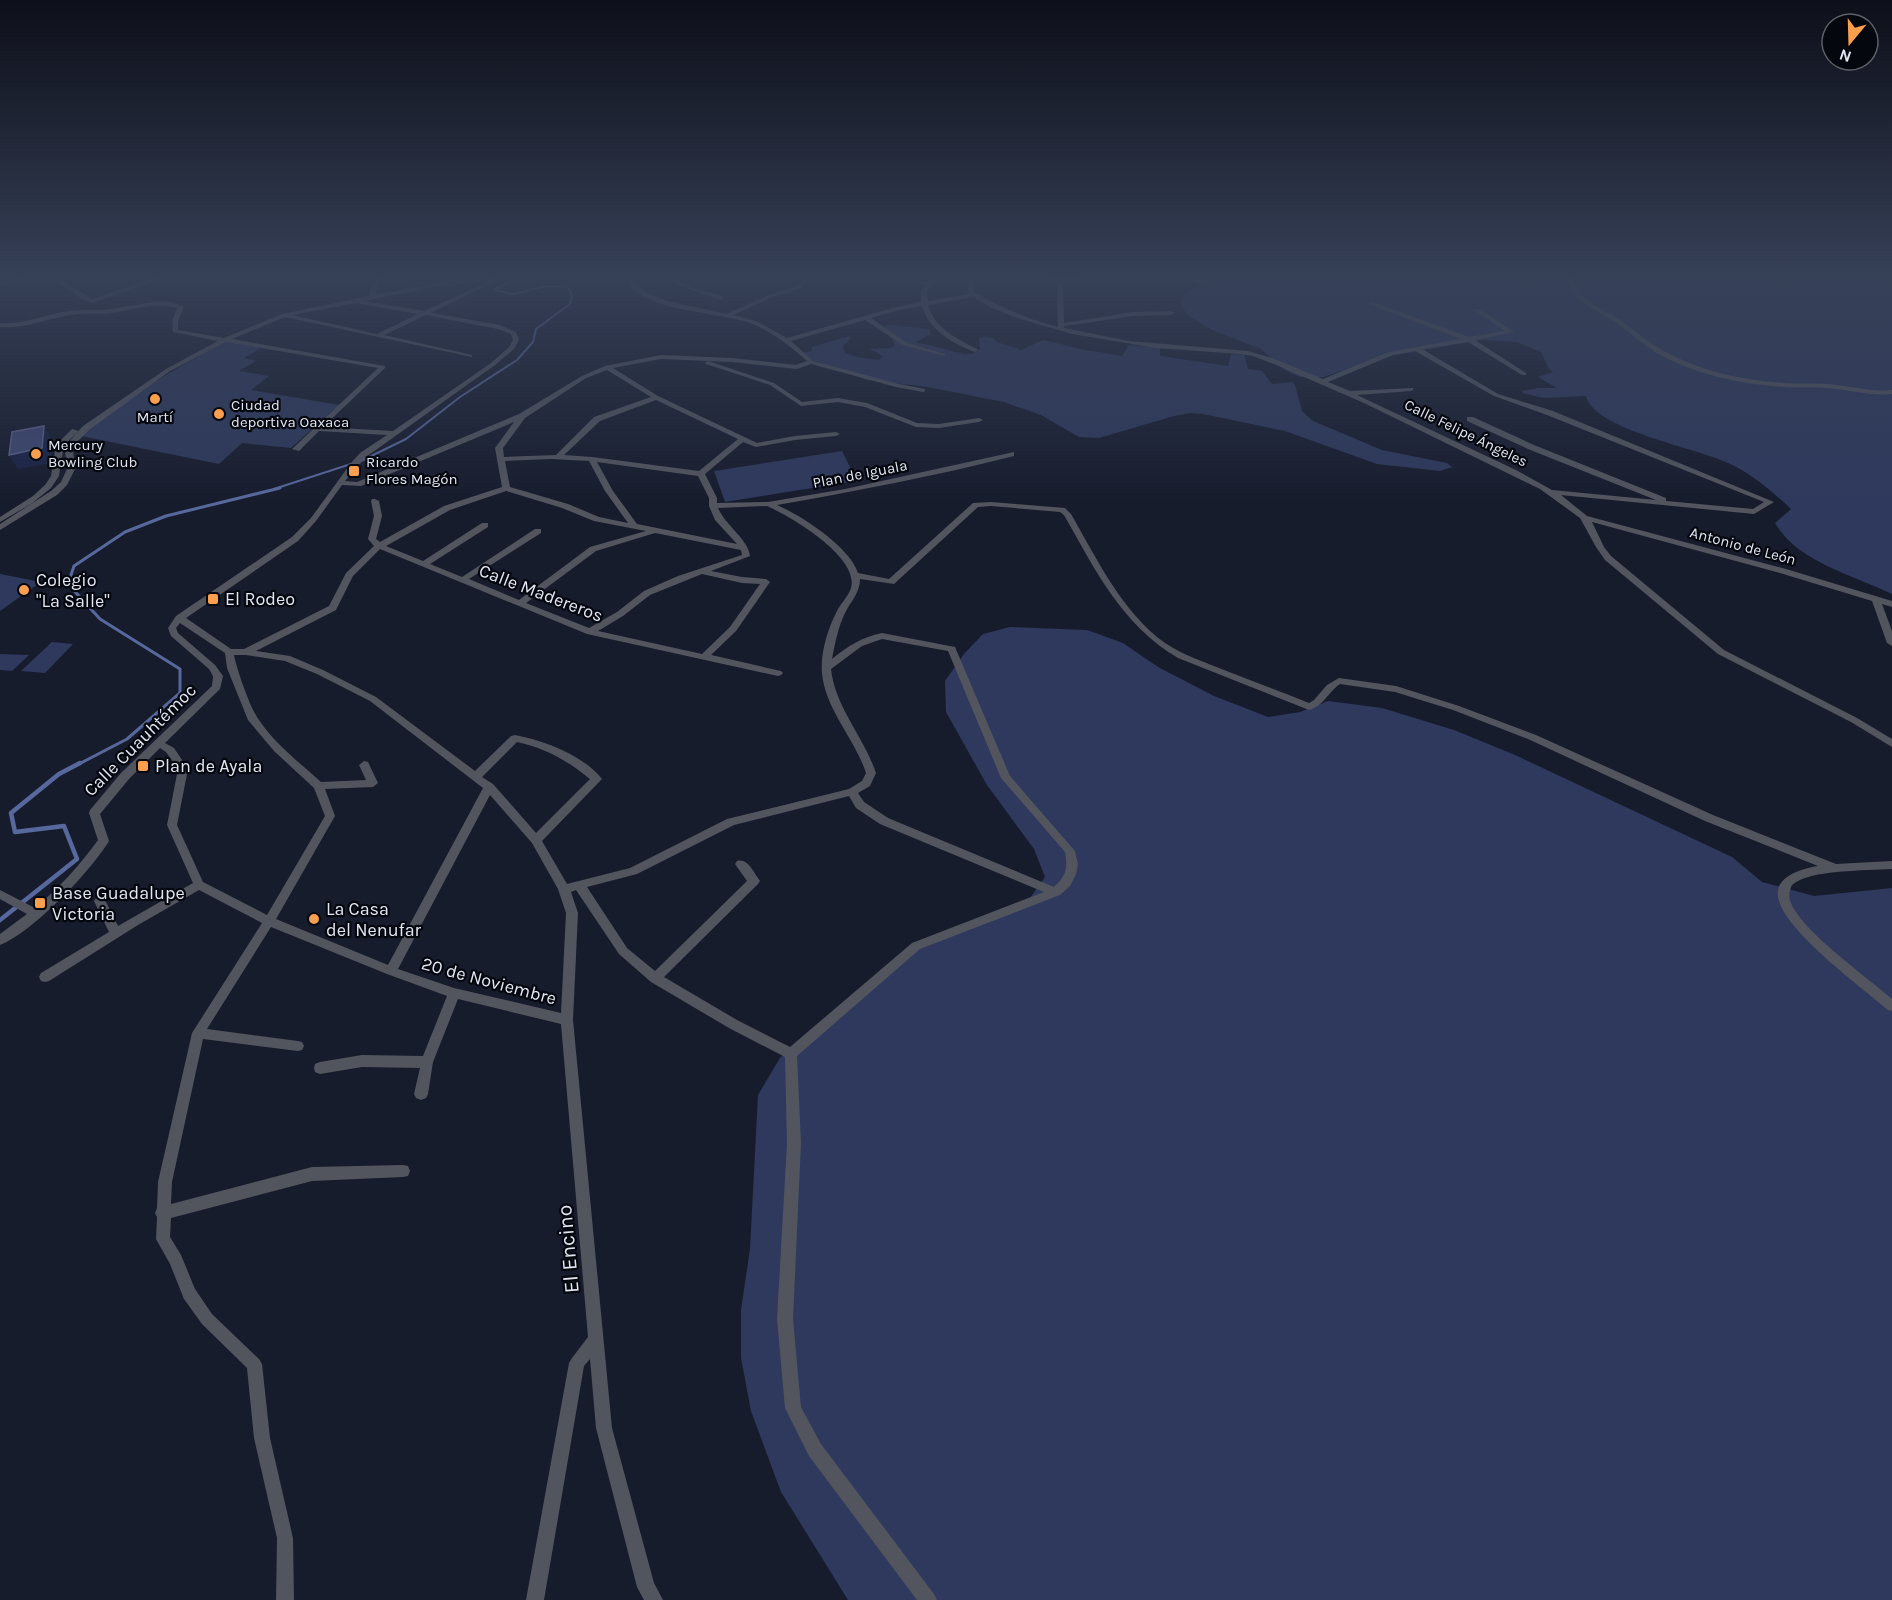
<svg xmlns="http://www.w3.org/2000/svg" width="1892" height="1600" font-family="Karla,sans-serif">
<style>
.green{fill:#2e395d}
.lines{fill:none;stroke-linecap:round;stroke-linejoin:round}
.stream-far2{stroke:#57689d;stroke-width:2}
.stream-far1{stroke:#57689d;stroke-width:3}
.stream{stroke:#57689d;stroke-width:4.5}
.minor{fill:#52555e;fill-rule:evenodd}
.tertiary{fill:#52555e;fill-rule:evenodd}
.shaded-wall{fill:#1a2346}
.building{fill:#3e4771;stroke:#576085;stroke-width:1.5}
.poi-dot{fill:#fa9f4e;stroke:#05070e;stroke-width:2}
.labels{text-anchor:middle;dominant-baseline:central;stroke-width:4.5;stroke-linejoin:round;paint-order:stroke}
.far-poi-label{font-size:15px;fill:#e2e6f2;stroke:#05070e;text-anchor:start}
.far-street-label{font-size:15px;fill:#e2e6f2;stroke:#05070e}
.poi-label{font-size:18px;fill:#e2e6f2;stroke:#05070e;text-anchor:start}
.street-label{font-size:18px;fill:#e2e6f2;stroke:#05070e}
.near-street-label{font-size:21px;fill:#e2e6f2;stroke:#05070e}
</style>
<rect width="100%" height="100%" fill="#171c2d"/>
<!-- green -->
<g class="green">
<path d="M1215 278H1892V594C1852 574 1799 563 1775 523L1791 509C1773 492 1751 473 1728 463 1698 448 1594 430 1586 396L1543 398 1523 393 1522 391 1538 388H1557L1538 377 1553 372 1549 369 1541 352 1517 342 1482 340 1384 357 1323 377H1300L1285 370 1261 349 1212 330 1187 315 1180 301 1189 291Z"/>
<polygon points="890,325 929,329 931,334 916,342 964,354 972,354 980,349 979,339 984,336 993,338 997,342 1021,350 1043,340 1085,350 1122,356 1129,345 1160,348 1160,356 1228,366 1231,354 1244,355 1248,369 1262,371 1272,384 1292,382 1295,385 1302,411 1313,421 1382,450 1447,463 1452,467 1440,471 1377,464 1285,431 1203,414 1190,413 1174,416 1099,438 1079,437 1041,415 1004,402 928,387 868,380 809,359 802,353 812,351 812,347 849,336 851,338 843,346 845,353 857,357 879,360 883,356 870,349 890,348 895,346 892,338 882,327"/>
<path d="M226 342 261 348 244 358 256 361 239 371 269 376 251 390 339 405 291 448 242 443 219 464 81 436C124 398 175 368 226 342Z"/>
<polygon points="842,451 857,481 725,502 714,471"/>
<polygon points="0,574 41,582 0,611"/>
<polygon points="1010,627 1087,630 1123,643 1158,667 1214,696 1268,717 1300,712 1328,701 1382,708 1454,730 1515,755 1732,857 1762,882 1814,896 1892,888 1892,1600 848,1600 781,1492 751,1411 741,1358 741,1310 750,1249 758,1095 780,1058 895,960 1030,898 1045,877 1034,849 987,785 946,712 945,681 964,654 983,634"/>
<polygon points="52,642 73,644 45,673 21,671"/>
<polygon points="0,654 29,655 12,671 0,670"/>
</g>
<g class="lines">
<!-- stream-far2 -->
<g class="stream-far2">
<polyline points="361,461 406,439 460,397 517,360 533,342 536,329 570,304 572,296 568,287 548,286 513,294 494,290 516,278"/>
<polyline points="274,489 354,463"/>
</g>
<!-- stream-far1 -->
<polyline class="stream-far1" points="77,765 127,739 180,693 180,669 100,619 68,584 74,566 125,532 166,516 280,488"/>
<!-- stream -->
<polyline class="stream" points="0,920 77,859 64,826 15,832 11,813 59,774 80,763"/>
<!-- minor -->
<g class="minor">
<polygon points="50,278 58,278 92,299 154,278 164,278 92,303 84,300"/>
<path d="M376 278H382L377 287 376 295C418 286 459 278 502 278L431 313 500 325 516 332 519 340 514 349 495 365 366 457 345 481 357 482 519 414 582 376 605 366 661 355 732 358 796 365 807 361C793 348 768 329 750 323 717 312 661 312 634 290 631 287 629 282 626 278H632L638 286 650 294 667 301 726 314 769 295 798 286 804 278H811L802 288 773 297 733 315 756 321 787 338 896 307 921 302V290L926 285 900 281 897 278 930 282 935 278H942L927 291 928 301 969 294 967 278H973L974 292C1001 308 1028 319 1058 327L1057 282 1044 278 1209 280 1211 281V283H1063L1064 323 1133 312 1172 311 1175 313 1172 315 1133 316 1064 326V328L1129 341 1248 351 1272 358 1323 379 1389 352 1461 339 1369 304V302H1373L1469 337 1505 331 1474 310 1479 309 1514 332 1475 340 1526 373V375H1522L1468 342 1422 349 1498 394 1553 411 1774 502 1754 514 1561 495 1587 516 1786 569 1892 601V607L1882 604 1892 631V646L1887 643 1872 601 1780 573 1592 522 1604 547 1611 556 1724 650 1857 718 1892 739V747L1851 722 1718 654 1605 560 1596 547 1580 518 1540 489 1364 403 1274 364 1253 356 1240 354 1156 348 1072 334 1014 317 990 307 973 297 928 305C935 329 956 338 977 349L978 350 975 352C953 344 929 330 922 306L899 310 871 318 907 343 945 354V356L903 345 865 320 791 341 813 361 899 384 925 389V391L923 392 896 387 811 364 797 369 732 362 661 359 613 368 658 396 757 443 795 436 836 432 840 434 836 436 795 440 756 447 743 442 705 474 717 498V503L768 502 845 489 1014 452V456C935 476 857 491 777 505 802 516 849 546 858 573L889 579 973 503 991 502 1065 508 1071 514C1097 559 1122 612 1165 643 1183 655 1204 662 1224 670 1252 681 1281 692 1309 703L1314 700 1327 685 1339 678 1396 686 1459 706 1536 735 1713 815 1836 864 1892 861V869C1867 871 1810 869 1792 885 1789 892 1788 897 1791 903 1802 931 1867 977 1892 999V1011L1888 1010C1860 986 1789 934 1779 901 1771 877 1801 869 1818 866L1705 821 1528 739 1453 710 1395 692 1340 684C1328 692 1324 706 1309 710L1178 658C1121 624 1096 571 1064 515L1060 512 991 506 978 507 894 584 860 579C860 593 851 601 845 613 838 627 835 644 832 659 848 646 862 637 882 633L955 647 1010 776 1075 851 1078 864 1076 874 1070 886 1060 895 920 949 797 1056 801 1143 793 1319 801 1407 821 1444 934 1594 937 1600H917L809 1456 785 1408 777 1319 787 1143 785 1057 729 1028 651 982 619 954 576 890 571 892 578 913 573 1020 612 1428 654 1583 663 1600H644L637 1587 596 1428 590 1359 584 1366 544 1600H526L569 1363 572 1358 588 1337 561 1024 458 999 433 1062 428 1094 426 1098 421 1100 416 1098 414 1094 420 1068 362 1067 320 1074 315 1072 314 1068 315 1064 320 1062 362 1055 423 1056 447 996 387 974 271 927 207 1029 298 1041 302 1042 304 1046 302 1050 298 1051 203 1039 172 1182 171 1204 312 1167 403 1165 408 1166 410 1171 408 1176 403 1177 312 1181 171 1218 170 1237 181 1255 195 1289 212 1314 259 1359 262 1364 270 1438 293 1538 294 1600H276L277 1538 254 1438 247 1368 202 1324 184 1299 170 1264 156 1239 157 1217 155 1213 157 1208 158 1182 192 1033 262 923 199 890 138 925 49 981 45 982 41 981 39 977 41 973 109 932 94 901 96 898H104L118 926 193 883 167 825 178 769 166 752 160 748 129 779 100 814 109 841C91 871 32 933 0 945V934L27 914 0 899V890L35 908C59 888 80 865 98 840L89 813 90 810 121 773 212 686 213 676 209 669 171 636 168 628 176 616 292 537 311 518 351 463 360 453 387 435 319 431 299 451 292 449 378 368 226 342 170 371 89 430 74 445 73 450 75 469 67 485 57 495 0 530V524L51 491 61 482 67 469 65 450 67 444 83 426 166 369 218 341 173 332 172 321 177 308C155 302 134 310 112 313 97 315 80 312 65 316 44 320 22 329 0 327V323C24 325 46 314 69 311 83 309 97 311 111 309 134 307 162 295 184 307L178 321V330L224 338 282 314 369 296 371 287ZM490 281 424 311 364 301 433 287ZM356 303 418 314 377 334 292 315ZM426 315 498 329 511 334 513 340 509 347 491 363 393 431 323 427 385 368V366L232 339 285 317 472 357V355L384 335ZM1415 351 1494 396 1547 415 1764 502 1753 509 1666 501V498L1534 445 1473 417H1467V421L1528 449 1656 500 1552 490 1516 470 1357 395 1411 391 1413 390V388L1350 391 1328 382 1393 355ZM607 370 651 397 594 417 556 455 504 457 503 448 525 418 586 378ZM656 400 738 439 699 471 592 457 564 455 600 421ZM514 422 495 448 502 487 444 506 380 542 376 539 382 516 379 501 375 499H372L371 501 374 516 368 539 374 546 346 573 329 606 244 649H231L186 618 298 541 316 521 342 485 361 486ZM551 459 589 461 605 491 628 523 599 517 568 504 510 487 505 461ZM597 462 698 476 709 498V506L715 520 737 544 637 524 613 491ZM506 491 562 508 594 521 646 531 590 547 519 600 469 579 541 533V529H535L462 577 430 564 488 527V523H482L423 561 386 546 450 510ZM767 506C790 516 860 557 851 588 848 597 841 603 837 611 828 628 820 654 822 673 825 709 855 739 866 773L862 781 849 789 727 819 630 868 567 884 542 841 602 779C583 755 545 741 515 735L511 736 475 771 376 697 323 670 290 656 256 651 336 610 353 576 380 549 587 634 778 676 781 675 783 673 781 671 711 655 736 631 770 582 766 579 742 577 711 571 750 556C748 539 726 526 718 508ZM655 533 741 550 742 555 678 576 644 591 617 612 589 628 526 603 596 551ZM702 574 742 583 760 584 730 627 702 654 598 631 623 616 650 595ZM180 623 225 653 227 668 248 720 274 751 314 788 325 816 267 915 203 882 177 825 188 769 174 748 165 743 220 689 223 676 215 665 178 633 176 628ZM882 639 948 651 1001 778 1065 852C1068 868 1066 876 1054 887L888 818 864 802 858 793 870 786 876 773C864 737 835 707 831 669L862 646ZM234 655H246L285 661 317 674 370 701 483 788 388 965 276 919 335 816 325 789 373 787 378 783 368 762 364 761 359 765 366 780 321 782C300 763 275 744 259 720 250 708 237 670 234 655ZM517 742C545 748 568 761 590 779L536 833 493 784 482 777ZM490 795 532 843 558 889 566 913 561 1013 454 988 398 969ZM849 796 856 808 880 824 1044 892 912 943 790 1047 737 1020 664 977 758 884 760 881 758 878C753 871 747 858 737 861L735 864 747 881 655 971 627 948 587 887 637 874 734 825Z"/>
<path d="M667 278C679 278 685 286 695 289 706 292 715 292 724 298L721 300C702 293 684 289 667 278Z"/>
<path d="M1567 278H1573C1577 300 1599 307 1615 317 1632 328 1647 342 1664 351 1700 371 1741 380 1783 383 1798 384 1813 383 1828 384 1850 386 1870 392 1892 390V394C1870 396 1850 390 1829 388 1813 387 1798 388 1783 387 1741 384 1698 375 1660 355 1643 345 1629 331 1612 320 1594 309 1572 301 1567 278Z"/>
<polygon points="708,361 774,383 802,402 838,398 867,403 917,423 939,424 979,418 983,420 979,422 939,428 916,427 865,407 838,402 801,406 770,385 706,364 705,363"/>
<polygon points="72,429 79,431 64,445 59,476 51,488 31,504 0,522 0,517 33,496 45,485 51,476 56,445"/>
</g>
<!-- tertiary -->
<polygon class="tertiary" points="17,278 29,278 0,287 0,283"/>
</g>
<!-- shaded-wall -->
<polygon class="shaded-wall" points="44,426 52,440 51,463 18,469 9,455"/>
<!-- building -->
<polygon class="building" points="44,426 42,448 9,455 12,432"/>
<!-- sky -->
<linearGradient id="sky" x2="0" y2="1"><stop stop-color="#0d0f19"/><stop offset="0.55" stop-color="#364057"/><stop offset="1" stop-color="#364057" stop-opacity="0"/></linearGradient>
<rect width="1892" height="502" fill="url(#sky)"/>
<!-- markers -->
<g class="poi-dot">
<circle cx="155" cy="399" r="6"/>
<circle cx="219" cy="414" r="6"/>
<circle cx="36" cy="454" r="6"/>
<rect x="348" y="465" width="12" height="12" rx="3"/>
<circle cx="24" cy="590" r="6"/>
<rect x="207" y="593" width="12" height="12" rx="3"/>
<rect x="137" y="760" width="12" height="12" rx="3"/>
<rect x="34" y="897" width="12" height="12" rx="3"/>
<circle cx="314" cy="919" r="6"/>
</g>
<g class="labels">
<!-- far-poi labels -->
<g class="far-poi-label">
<text x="231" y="405">Ciudad<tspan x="231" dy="17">deportiva Oaxaca</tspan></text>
<text x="155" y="417" text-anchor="middle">Martí</text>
<text x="48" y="445">Mercury<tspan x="48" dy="17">Bowling Club</tspan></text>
<text x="366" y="462">Ricardo<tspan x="366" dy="17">Flores Magón</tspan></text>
</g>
<!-- far-street labels -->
<g class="far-street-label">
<text transform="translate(1466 433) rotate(26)">Calle Felipe Ángeles</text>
<text transform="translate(860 474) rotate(-11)">Plan de Iguala</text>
<text transform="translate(1743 546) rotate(15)">Antonio de León</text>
</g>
<!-- poi labels -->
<g class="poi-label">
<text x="36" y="580">Colegio<tspan x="36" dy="21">"La Salle"</tspan></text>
<text x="225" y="599">El Rodeo</text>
<text x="155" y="766">Plan de Ayala</text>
<text x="52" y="893">Base Guadalupe<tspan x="52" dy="21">Victoria</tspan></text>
<text x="326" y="909">La Casa<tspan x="326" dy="21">del Nenufar</tspan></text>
</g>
<!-- street labels -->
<g class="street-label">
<text transform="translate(541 593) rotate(21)">Calle Madereros</text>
<text transform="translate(140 740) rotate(-45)">Calle Cuauhtémoc</text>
<text transform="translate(489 981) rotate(15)">20 de Noviembre</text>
</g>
<!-- near-street labels -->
<g class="near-street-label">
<text transform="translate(568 1249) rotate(-95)">El Encino</text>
</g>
</g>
<!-- north arrow -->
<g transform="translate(1850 42) rotate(199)"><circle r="28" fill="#05070e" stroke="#5d6069" stroke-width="1.5"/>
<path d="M0-4.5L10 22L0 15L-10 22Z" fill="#fa9f4e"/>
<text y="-9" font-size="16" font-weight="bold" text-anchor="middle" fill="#e2e6f2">N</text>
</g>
</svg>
